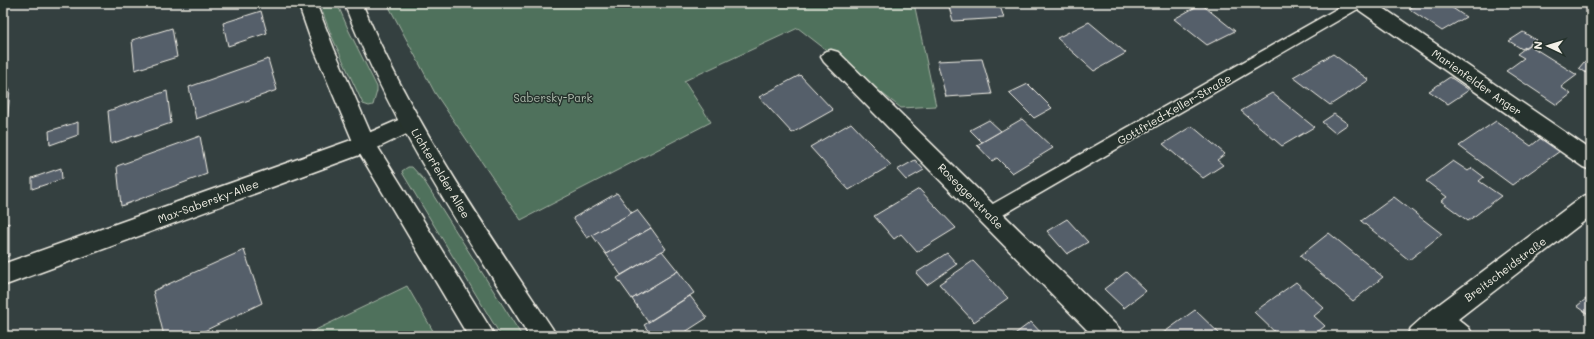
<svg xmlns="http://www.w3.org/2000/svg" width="1594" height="339" font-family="Mali,sans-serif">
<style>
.green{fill:#4f715c;stroke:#a2b1a2}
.building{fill:#545e6b;stroke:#f4f1e8}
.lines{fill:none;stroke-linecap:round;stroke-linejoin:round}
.service-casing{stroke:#f4f1e8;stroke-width:3}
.minor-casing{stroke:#f4f1e8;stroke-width:3}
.secondary-casing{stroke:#f4f1e8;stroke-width:3}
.service{fill:#26332d;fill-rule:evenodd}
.minor{fill:#26332d;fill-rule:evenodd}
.secondary{fill:#26332d;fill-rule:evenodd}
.labels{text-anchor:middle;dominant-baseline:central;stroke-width:3;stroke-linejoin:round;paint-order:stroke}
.street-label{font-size:11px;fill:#f4f1e8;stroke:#26332d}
.park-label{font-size:11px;fill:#b2beb0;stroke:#26332d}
</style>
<rect width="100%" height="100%" fill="#344040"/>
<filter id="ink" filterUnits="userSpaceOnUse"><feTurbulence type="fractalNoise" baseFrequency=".025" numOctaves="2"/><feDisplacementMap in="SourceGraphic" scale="8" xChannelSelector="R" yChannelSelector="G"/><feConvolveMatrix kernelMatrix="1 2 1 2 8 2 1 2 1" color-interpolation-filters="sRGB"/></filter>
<g filter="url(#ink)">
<!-- green -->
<g class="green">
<polygon points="319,3 337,3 349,31 377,87 377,91 373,105 369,106 363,104 332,37"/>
<polygon points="387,3 914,3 936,106 901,108 798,28 684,81 711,122 521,220 435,93"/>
<polygon points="408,167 412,167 423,179 522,336 501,336 403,174 402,171"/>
<polygon points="407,286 436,336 303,336"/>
</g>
<!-- building -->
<g class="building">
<polygon points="948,3 999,3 1004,18 953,21"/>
<polygon points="1419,3 1445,3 1466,17 1442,31 1409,9"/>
<polygon points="1201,4 1235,31 1207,45 1174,19"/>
<polygon points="261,11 267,33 228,46 223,23"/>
<polygon points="1089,22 1126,53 1094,71 1057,38"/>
<polygon points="172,28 177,57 135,70 132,40"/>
<polygon points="1523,32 1536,40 1522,49 1509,41"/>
<polygon points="1529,45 1577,75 1561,87 1571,94 1557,105 1506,71 1524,58 1517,54"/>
<polygon points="1333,54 1369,80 1330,105 1293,77"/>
<polygon points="268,59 277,90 196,119 189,87"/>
<polygon points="982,59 992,94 946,97 937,61"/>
<polygon points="1584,62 1591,67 1591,76 1579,68"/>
<polygon points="800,75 833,110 792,133 759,97"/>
<polygon points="1450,77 1469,90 1448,104 1429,91"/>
<polygon points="1028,84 1052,108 1034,118 1009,93"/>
<polygon points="10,89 7,126 3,127 3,91"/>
<polygon points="167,91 171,123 111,144 108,111"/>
<polygon points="1272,93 1314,127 1282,146 1241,111"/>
<polygon points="1334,114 1348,124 1335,133 1322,122"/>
<polygon points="1022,119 1053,148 1012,173 997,158 992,161 977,145"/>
<polygon points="989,120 1001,131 982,142 970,130"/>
<polygon points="1496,121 1531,146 1541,138 1560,151 1512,185 1459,146"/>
<polygon points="78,122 78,135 50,145 49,131"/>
<polygon points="851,123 891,165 849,190 810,147"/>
<polygon points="1192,126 1225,154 1217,160 1223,165 1203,178 1163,144"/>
<polygon points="200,136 207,174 121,206 117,166"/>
<polygon points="915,160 924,170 906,180 897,170"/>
<polygon points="1453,161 1468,171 1472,168 1484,177 1479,181 1501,196 1468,221 1441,201 1447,197 1426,181"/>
<polygon points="61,168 62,179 32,189 32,178"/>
<polygon points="919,189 956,228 917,252 901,234 894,239 874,216"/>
<polygon points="617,193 632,213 587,238 573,218"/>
<polygon points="1394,197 1442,234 1409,260 1361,221"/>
<polygon points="637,210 651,228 606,254 592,235"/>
<polygon points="1067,219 1088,242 1067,254 1047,231"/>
<polygon points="9,223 9,256 3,258 3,225"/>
<polygon points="651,228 666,249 621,275 606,254"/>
<polygon points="1329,233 1383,277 1353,301 1300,256"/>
<polygon points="244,250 262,303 194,336 164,336 153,291"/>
<polygon points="662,251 678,271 632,299 617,278"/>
<polygon points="947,253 957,264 927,285 916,273"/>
<polygon points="973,261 1008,298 974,322 939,284"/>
<polygon points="678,271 694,293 648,322 632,299"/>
<polygon points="1126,272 1146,291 1124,308 1104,289"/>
<polygon points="1296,282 1324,308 1314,316 1325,326 1312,336 1279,336 1254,312"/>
<polygon points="1591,295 1591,316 1577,306"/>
<polygon points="690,296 707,318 679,336 652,336 644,325"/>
<polygon points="1195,310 1222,336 1159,336"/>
<polygon points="1031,322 1044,336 1012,336"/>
</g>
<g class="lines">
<defs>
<polygon id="service" points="1347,3 1365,3 1363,6 996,219 990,221 984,219 982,214 984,209"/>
<g id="minor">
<polygon points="1354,3 1376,3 1591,150 1591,170 1583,167 1356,8"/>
<polygon points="831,50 838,52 1119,328 1123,336 1093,336 824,62 821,57 824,52"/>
<polygon points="410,115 417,117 421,123 417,129 373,150 3,286 3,264 357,138"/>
<polygon points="1591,194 1591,216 1458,319 1469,328 1473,336 1441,336 1439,335 1438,336 1407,336 1411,328 1430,311 1583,196"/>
</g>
<g id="secondary">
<polygon points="298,3 316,3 334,49 374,141 495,336 468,336 354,144 314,49"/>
<path d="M344 3H362C410 118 483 224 552 328L556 336H529L522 324C456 221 388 117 344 3Z"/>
</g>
</defs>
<!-- service casing -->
<use href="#service" class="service-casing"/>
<!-- minor casing -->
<use href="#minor" class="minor-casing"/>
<!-- secondary casing -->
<use href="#secondary" class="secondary-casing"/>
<!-- service -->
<use href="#service" class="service"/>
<!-- minor -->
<use href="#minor" class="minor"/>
<!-- secondary -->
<use href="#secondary" class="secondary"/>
</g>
</g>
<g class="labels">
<!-- street labels -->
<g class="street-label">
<text transform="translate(1477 82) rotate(35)">Marienfelder Anger</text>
<text transform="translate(1174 109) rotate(-30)">Gottfried-Keller-Straße</text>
<text transform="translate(441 173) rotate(59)">Lichterfelder Allee</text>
<text transform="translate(971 196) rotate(45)">Roseggerstraße</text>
<text transform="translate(208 201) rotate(-20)">Max-Sabersky-Allee</text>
<text transform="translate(1505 269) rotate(-37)">Breitscheidstraße</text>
</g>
<!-- park labels -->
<g class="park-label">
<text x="553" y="97">Sabersky-Park</text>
</g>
</g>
<!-- margin -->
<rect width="1594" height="339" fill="none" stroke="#26332d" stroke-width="16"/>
<rect x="8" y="8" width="1578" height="323" fill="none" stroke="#f4f1e8" stroke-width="1.5" filter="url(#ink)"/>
<!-- north arrow -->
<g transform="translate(1548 46) rotate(274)" stroke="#26332d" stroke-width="3" paint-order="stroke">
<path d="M0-3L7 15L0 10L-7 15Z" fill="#f4f1e8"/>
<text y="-6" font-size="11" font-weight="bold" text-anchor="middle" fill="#f4f1e8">N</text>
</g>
</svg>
